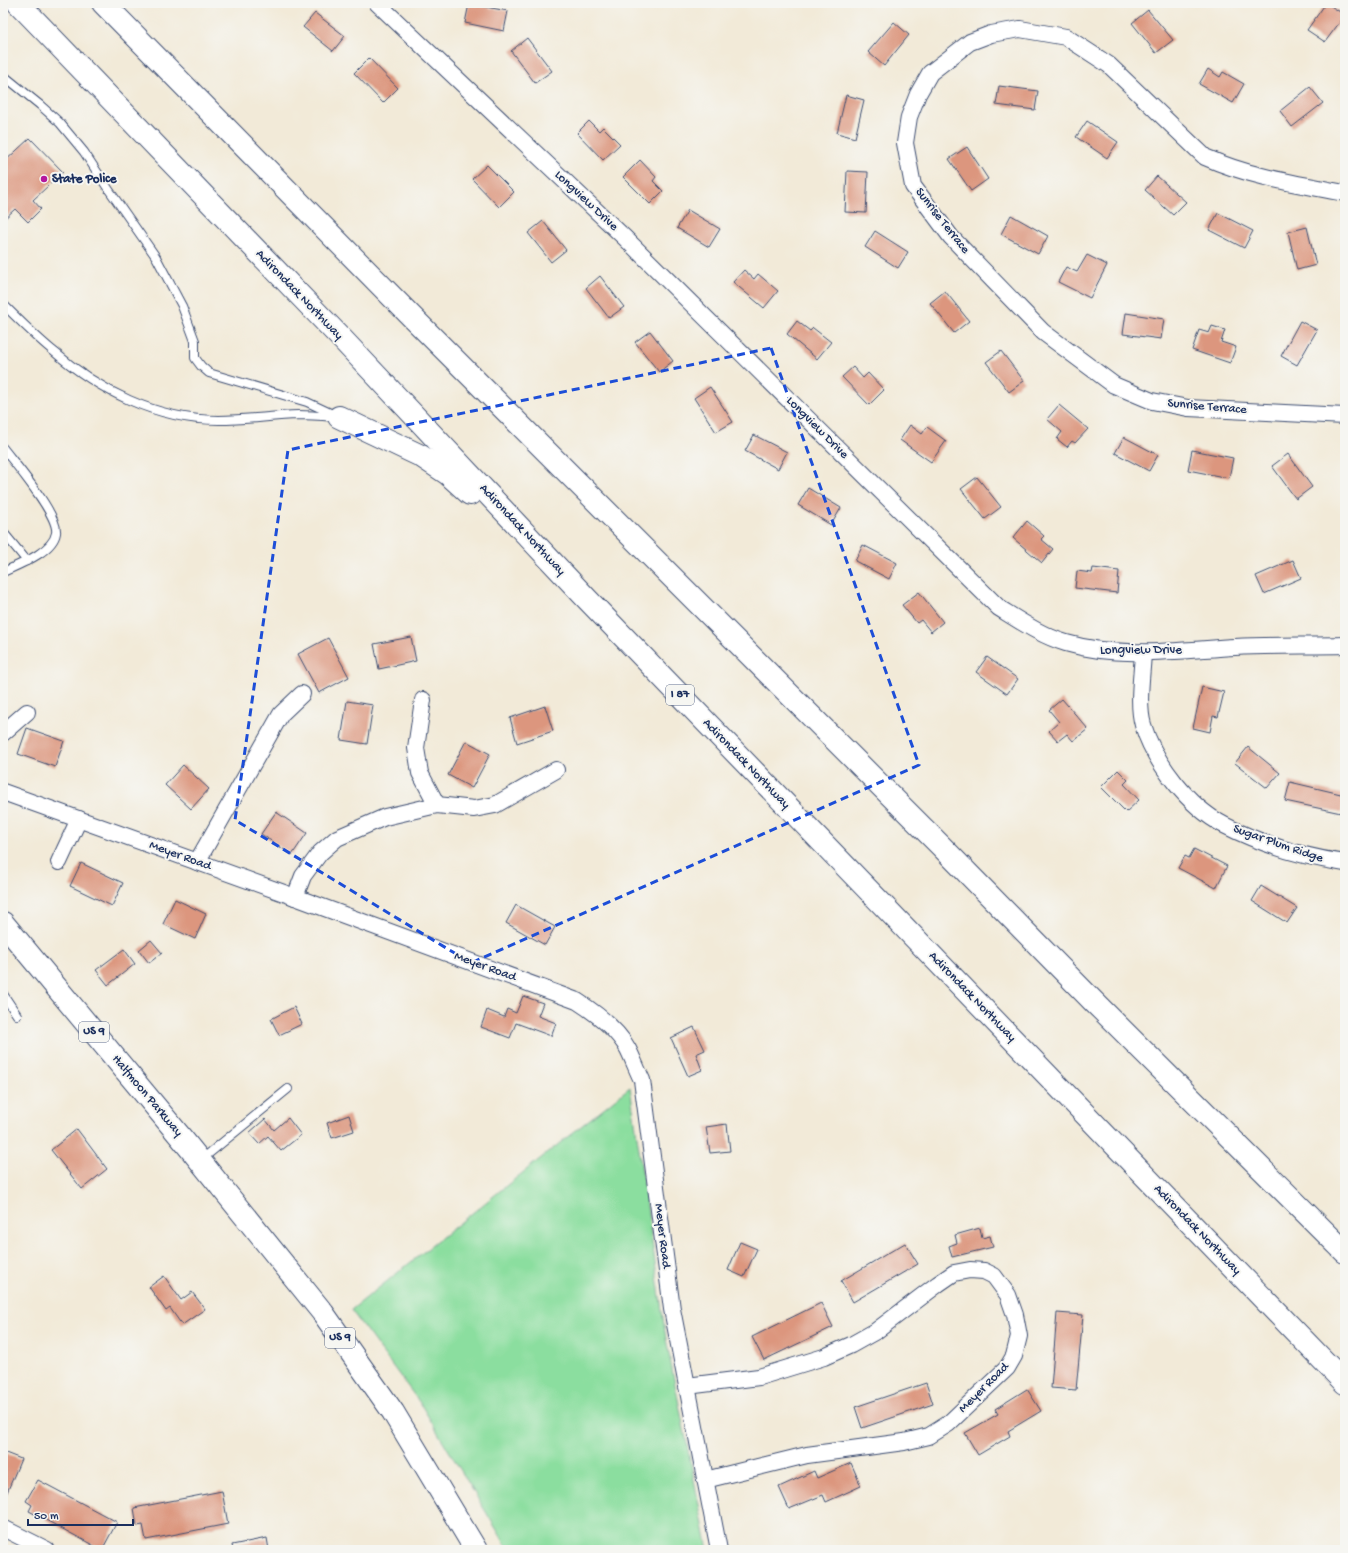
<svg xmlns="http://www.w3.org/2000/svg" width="1348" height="1553" font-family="'Gochi Hand',sans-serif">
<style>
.green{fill:#8bde9f;stroke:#53867e}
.building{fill:#dc967e}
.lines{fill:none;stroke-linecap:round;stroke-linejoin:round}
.lane-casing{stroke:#3b4b70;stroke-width:10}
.street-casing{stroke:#3b4b70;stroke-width:18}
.primary-casing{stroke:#3b4b70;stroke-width:24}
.highway-casing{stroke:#3b4b70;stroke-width:24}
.lane{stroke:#fff;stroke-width:8}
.street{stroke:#fff;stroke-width:16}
.primary{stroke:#fff;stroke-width:22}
.highway{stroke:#fff;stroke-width:22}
.marked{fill:none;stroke:#1d4ed8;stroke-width:3;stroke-dasharray:8 5;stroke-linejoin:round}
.poi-dot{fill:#b5179e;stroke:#f6f6f2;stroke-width:1.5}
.labels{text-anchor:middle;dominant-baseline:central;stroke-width:4;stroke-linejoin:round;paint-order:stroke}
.shield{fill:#f6f6f2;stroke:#5d6b8a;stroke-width:1}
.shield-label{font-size:12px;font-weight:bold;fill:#1b2f5e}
.poi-label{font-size:13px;font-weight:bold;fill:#1b2f5e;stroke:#f6f6f2;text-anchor:start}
.street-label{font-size:13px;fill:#1b2f5e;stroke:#f6f6f2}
</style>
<rect width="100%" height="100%" fill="#f6f6f2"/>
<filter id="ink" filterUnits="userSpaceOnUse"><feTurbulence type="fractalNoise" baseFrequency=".025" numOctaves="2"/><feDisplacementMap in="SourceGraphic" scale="8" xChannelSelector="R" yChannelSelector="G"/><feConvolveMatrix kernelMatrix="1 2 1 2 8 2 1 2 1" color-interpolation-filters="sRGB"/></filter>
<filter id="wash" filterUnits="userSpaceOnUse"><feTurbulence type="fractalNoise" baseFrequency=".012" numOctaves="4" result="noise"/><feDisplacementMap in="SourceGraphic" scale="16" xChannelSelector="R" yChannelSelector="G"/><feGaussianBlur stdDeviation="0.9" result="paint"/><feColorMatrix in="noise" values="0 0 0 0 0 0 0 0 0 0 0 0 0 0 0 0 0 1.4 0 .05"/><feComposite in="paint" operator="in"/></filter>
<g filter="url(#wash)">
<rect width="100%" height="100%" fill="#f2ead8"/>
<!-- green -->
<polygon class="green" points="630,1087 666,1339 708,1550 509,1550 420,1403 351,1310"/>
<g id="blocks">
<!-- building -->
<g class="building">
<polygon points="1326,3 1345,15 1325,42 1307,30"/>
<polygon points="469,4 508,11 504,31 465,23"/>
<polygon points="1148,10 1173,40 1156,53 1132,23"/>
<polygon points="315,13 345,36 333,51 303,27"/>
<polygon points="894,22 909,35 884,66 868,52"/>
<polygon points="527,38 552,71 535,83 511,51"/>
<polygon points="369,58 398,88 383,103 354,73"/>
<polygon points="1208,69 1220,77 1223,72 1244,84 1233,103 1199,84"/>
<polygon points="999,86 1038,91 1035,110 996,105"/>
<polygon points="1310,87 1323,103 1292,127 1280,111"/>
<polygon points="846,95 864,100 855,138 837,133"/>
<polygon points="589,121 599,131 603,127 620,144 603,160 577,133"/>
<polygon points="1087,121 1118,142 1107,158 1076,137"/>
<polygon points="30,138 63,172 33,200 41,209 28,222 15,209 3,220 3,163"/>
<polygon points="967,147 988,179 971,191 949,159"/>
<polygon points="640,160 656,177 653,181 663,191 650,204 623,177"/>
<polygon points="487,165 514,192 499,207 472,179"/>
<polygon points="847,171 868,172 866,213 845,212"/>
<polygon points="1157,176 1186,202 1173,215 1145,190"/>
<polygon points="688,210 720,229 709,247 677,228"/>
<polygon points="1218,213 1253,231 1244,248 1209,230"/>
<polygon points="1011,215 1048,236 1038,254 1001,234"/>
<polygon points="543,221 566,250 551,262 528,233"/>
<polygon points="1307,227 1316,265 1297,270 1288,232"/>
<polygon points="875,231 908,252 898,268 865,247"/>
<polygon points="1087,255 1107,265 1090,298 1058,282 1066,267 1077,272"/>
<polygon points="744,270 754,279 758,274 778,291 764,308 733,282"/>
<polygon points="600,276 624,307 609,318 586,288"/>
<polygon points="945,291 969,321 954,333 930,303"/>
<polygon points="1126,313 1164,319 1161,339 1123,334"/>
<polygon points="797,321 810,331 813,328 831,342 817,359 787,334"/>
<polygon points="1300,321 1317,330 1297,365 1281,356"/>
<polygon points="1212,326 1225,330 1221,342 1236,347 1230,363 1192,350 1199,330 1209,333"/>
<polygon points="650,331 673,361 659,372 635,342"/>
<polygon points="1001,351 1024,381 1009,392 986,362"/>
<polygon points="853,367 863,378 868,373 884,390 869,405 842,377"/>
<polygon points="710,387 733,422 716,432 694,398"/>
<polygon points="1059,405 1088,429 1075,443 1072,441 1067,447 1057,439 1062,432 1047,419"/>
<polygon points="910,425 922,434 927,427 946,441 931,462 900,440"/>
<polygon points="754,435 787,452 778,469 745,451"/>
<polygon points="1124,437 1158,455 1149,471 1115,453"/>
<polygon points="1192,450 1233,458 1229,478 1188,470"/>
<polygon points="1288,454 1312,487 1296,499 1272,466"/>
<polygon points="977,477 1001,507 985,519 961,489"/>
<polygon points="808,488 841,508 831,525 798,505"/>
<polygon points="1027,521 1044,536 1041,539 1053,549 1042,563 1013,538"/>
<polygon points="863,545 897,563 889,579 855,561"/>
<polygon points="1293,560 1301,578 1264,594 1256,576"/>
<polygon points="1093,568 1119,571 1117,593 1075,588 1077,571 1092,573"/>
<polygon points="919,592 943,622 931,632 921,620 917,623 902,605"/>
<polygon points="411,637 416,661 379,669 374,644"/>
<polygon points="328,638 349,677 319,693 298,654"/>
<polygon points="987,657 1018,679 1007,694 976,672"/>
<polygon points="1202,687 1224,692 1218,717 1213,716 1210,732 1193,728"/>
<polygon points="1062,699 1088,729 1073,741 1067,734 1058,741 1049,731 1059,722 1049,710"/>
<polygon points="347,701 373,705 367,744 341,740"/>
<polygon points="545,706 553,731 517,743 510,718"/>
<polygon points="27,728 64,741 55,767 18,754"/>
<polygon points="466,741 490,754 472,788 448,775"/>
<polygon points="1248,747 1280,773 1267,788 1235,763"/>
<polygon points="183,765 209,789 191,809 165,785"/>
<polygon points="1118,770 1128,780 1124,784 1139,800 1126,812 1101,787"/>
<polygon points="1290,782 1345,795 1341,813 1285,801"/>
<polygon points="276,812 307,833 292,855 261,834"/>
<polygon points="1194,849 1227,866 1216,888 1178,868 1185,856 1189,858"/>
<polygon points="81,863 123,883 112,906 70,886"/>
<polygon points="1261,886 1297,908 1287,923 1252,901"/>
<polygon points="175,899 206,914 195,939 163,924"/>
<polygon points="516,905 555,927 545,945 506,923"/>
<polygon points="151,940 162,953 149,963 139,950"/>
<polygon points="124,949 135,964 108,985 96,970"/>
<polygon points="523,996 543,1003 538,1016 556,1023 551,1036 516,1023 510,1038 481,1027 487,1010 504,1017 507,1009 516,1013"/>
<polygon points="294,1007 302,1024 279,1035 271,1019"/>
<polygon points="694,1027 705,1050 696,1054 702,1070 688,1076 671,1038"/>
<polygon points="349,1115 354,1131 332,1138 327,1123"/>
<polygon points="288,1118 301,1135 281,1151 268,1136 259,1144 249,1133 265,1119 274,1130"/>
<polygon points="727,1124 730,1151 710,1153 706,1127"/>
<polygon points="77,1129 107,1169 82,1189 51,1150"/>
<polygon points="980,1228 982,1238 990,1236 993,1247 952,1257 949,1246 957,1243 955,1235"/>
<polygon points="740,1242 757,1249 744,1277 728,1270"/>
<polygon points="905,1243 918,1264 853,1302 841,1281"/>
<polygon points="164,1276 181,1300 192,1292 205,1309 182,1325 170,1308 166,1311 149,1287"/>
<polygon points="821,1303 833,1327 764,1360 752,1337"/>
<polygon points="1057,1313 1083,1315 1076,1390 1051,1388"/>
<polygon points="926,1383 933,1404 862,1428 855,1407"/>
<polygon points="1027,1389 1041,1411 1008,1431 1010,1436 978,1455 965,1433 998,1414 995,1409"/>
<polygon points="3,1452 21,1459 3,1502"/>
<polygon points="851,1463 861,1486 826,1502 823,1495 789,1509 779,1487 814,1471 817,1478"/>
<polygon points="38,1480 117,1522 102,1550 29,1511 32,1505 26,1501"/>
<polygon points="222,1491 228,1524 146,1540 143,1525 137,1526 134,1508"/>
<polygon points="267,1538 269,1550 233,1550 232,1545"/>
</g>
</g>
</g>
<g filter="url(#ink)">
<use href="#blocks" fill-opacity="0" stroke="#3b4b70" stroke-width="1"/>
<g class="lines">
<defs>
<g id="lane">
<polyline points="3,75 40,105 60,123 84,152 107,187 156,257 182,306 195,341 195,358 201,366 209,373 307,402 339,417"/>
<path d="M3 304C19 320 35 336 52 350 98 390 156 420 219 420 245 420 271 416 298 415 310 415 322 416 334 417"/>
<path d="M3 448C15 464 59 515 56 533 53 552 18 565 3 572"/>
<polyline points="3,532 27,561"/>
<polyline points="3,994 17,1015"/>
<polyline points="201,1160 288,1089"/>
</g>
<g id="street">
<path d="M377 3 625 238 999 608C1020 621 1042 636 1066 643 1120 659 1180 650 1235 647 1272 645 1309 646 1345 645"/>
<path d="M1345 193C1298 184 1250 177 1205 157L1109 65 1066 37 1020 29 991 34 970 42 930 73 918 94 909 117 905 143 913 186 951 237 1043 332 1114 385 1152 401 1188 408 1345 416"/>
<path d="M1143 653C1142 675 1137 704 1143 725 1154 762 1189 807 1224 825 1261 844 1304 857 1345 863"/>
<polyline points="423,700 416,748 420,773 437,805"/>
<polyline points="3,733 27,712"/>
<path d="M3 792 295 897 577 1001C596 1013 617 1029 628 1049 633 1059 637 1070 642 1080L672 1309 719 1550"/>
<polyline points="59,862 79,819"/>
<polyline points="197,862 281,714 302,694"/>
<polyline points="295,897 303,876 320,853 337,838 385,817 437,805 474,809 495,805 556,770"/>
<polyline points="687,1386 759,1377 824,1357 851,1345 876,1331 938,1284 954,1273 970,1270 984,1271 994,1276 1008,1295 1015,1315 1019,1336 1014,1356 1007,1368 948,1424 929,1436 904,1442 807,1455 705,1480"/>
<polyline points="3,1528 47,1550"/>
</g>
<polyline id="primary" points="3,923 184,1141 323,1313 393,1412 476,1550"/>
<g id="highway">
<polyline points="18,3 343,340 587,599 1345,1383"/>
<polyline points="103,3 410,315 941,846 1094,1002 1345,1252"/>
<polyline points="339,417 421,456 448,474 470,494"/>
</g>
</defs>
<!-- lane casing -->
<use href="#lane" class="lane-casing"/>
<!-- street casing -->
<use href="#street" class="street-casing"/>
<!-- primary casing -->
<use href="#primary" class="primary-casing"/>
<!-- highway casing -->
<use href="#highway" class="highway-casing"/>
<!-- lane -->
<use href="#lane" class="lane"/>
<!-- street -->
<use href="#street" class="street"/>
<!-- primary -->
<use href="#primary" class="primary"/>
<!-- highway -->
<use href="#highway" class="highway"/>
</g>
</g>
<!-- marked area -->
<path class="marked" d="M771 348 919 765 471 963 235 820 288 450Z"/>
<!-- markers -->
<circle class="poi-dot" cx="44" cy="179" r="4"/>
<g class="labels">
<!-- shield labels -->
<g class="shield">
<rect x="666" y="685" width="28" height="20" rx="3"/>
<rect x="79" y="1022" width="30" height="20" rx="3"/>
<rect x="325" y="1328" width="30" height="20" rx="3"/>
</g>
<g class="shield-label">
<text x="680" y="695">I 87</text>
<text x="94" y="1032">US 9</text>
<text x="340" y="1338">US 9</text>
</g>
<!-- poi labels -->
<g class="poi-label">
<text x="52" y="179">State Police</text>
</g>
<!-- street labels -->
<g class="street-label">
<text transform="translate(586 201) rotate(43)">Longview Drive</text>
<text transform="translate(942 221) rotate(52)">Sunrise Terrace</text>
<text transform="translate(299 295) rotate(46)">Adirondack Northway</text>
<text transform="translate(1207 407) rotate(5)">Sunrise Terrace</text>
<text transform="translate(817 428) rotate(45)">Longview Drive</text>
<text transform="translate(522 530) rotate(47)">Adirondack Northway</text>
<text x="1141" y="650">Longview Drive</text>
<text transform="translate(746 764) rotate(46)">Adirondack Northway</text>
<text transform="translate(1278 844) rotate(19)">Sugar Plum Ridge</text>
<text transform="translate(180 856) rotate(20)">Meyer Road</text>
<text transform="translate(485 967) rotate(20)">Meyer Road</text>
<text transform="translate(972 997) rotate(46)">Adirondack Northway</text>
<text transform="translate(147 1096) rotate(50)">Halfmoon Parkway</text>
<text transform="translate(1197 1230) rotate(46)">Adirondack Northway</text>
<text transform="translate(662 1236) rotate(83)">Meyer Road</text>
<text transform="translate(984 1388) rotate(-45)">Meyer Road</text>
</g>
</g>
<!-- margin -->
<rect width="1348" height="1553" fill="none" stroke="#f6f6f2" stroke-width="16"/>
<!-- scale -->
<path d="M28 1519v6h105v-6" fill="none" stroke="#1b2f5e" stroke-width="2"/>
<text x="34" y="1519" font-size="12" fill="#1b2f5e" stroke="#f6f6f2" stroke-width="3" paint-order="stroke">50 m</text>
</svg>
